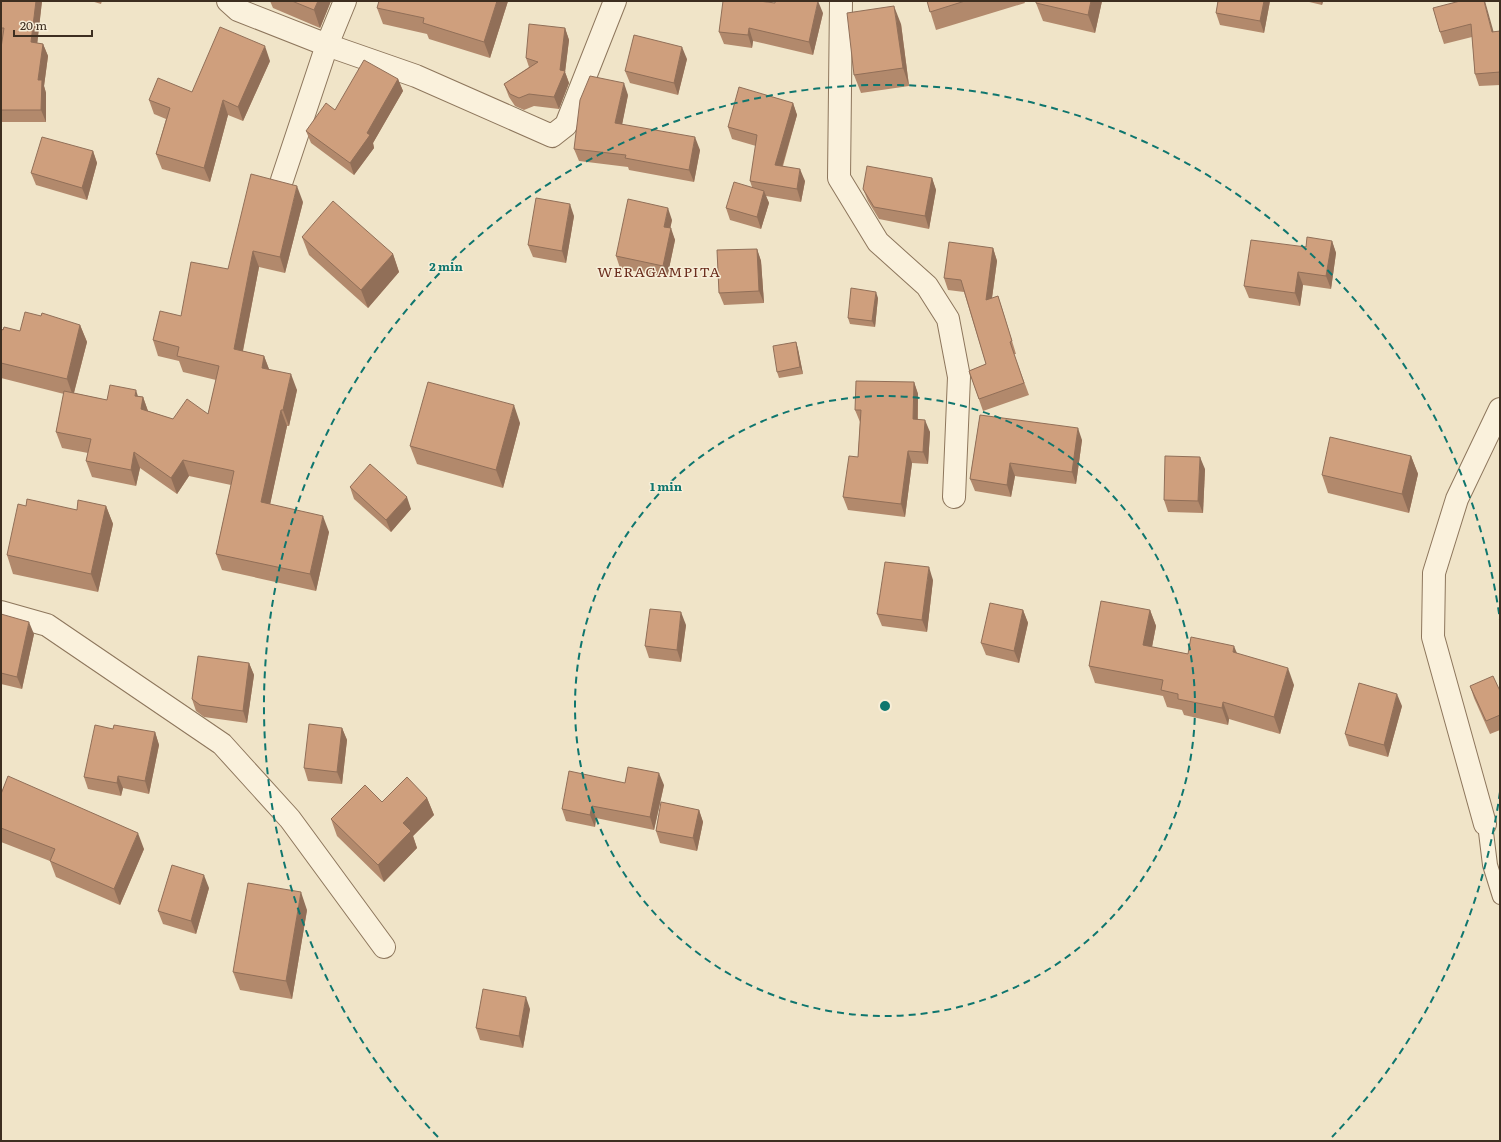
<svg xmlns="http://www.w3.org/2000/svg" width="1501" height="1142" font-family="Literata,serif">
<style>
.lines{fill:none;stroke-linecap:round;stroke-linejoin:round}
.service-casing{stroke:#8d765c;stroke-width:16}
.minor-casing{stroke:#8d765c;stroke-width:24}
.service{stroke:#faf1dc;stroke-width:14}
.minor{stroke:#faf1dc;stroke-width:22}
.wall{fill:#b2896c}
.shaded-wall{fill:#916f58}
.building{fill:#cf9f7d;stroke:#916f58}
.ring{fill:none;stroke:#0f766e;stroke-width:2;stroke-dasharray:7 5}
.labels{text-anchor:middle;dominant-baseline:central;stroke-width:3;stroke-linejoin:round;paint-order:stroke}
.quarter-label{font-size:14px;letter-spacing:1px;fill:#6b2e1e;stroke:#f7eed8}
.centre{fill:#0f766e;stroke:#f7eed8;stroke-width:2}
.ring-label{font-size:12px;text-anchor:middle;font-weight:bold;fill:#0f766e;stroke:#f7eed8;stroke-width:3;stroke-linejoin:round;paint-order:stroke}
</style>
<rect width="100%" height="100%" fill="#f0e4c8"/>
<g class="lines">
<defs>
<polyline id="service" points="1485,824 1490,865 1500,897"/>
<g id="minor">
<polyline points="228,1 238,10 327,45 416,76 552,136 566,125 615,1"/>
<polyline points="841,1 839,178 878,242 927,286 948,319 959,377 954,497"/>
<polyline points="282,180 327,45 345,1"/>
<polyline points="1,612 47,625 222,744 290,819 384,947"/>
<polyline points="1485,824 1433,637 1434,573 1457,499 1500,409"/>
</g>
</defs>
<!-- service casing -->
<use href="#service" class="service-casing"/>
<!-- minor casing -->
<use href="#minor" class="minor-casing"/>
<!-- service -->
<use href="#service" class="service"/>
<!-- minor -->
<use href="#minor" class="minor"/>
</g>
<!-- wall -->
<g class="wall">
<polygon points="1,1 42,1 37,43 43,44 48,56 44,86 46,93 46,122 2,122 1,118 1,48 2,40 1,39"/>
<polygon points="91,1 102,1 101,4"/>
<polygon points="270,1 331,1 320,28 273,8"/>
<polygon points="508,1 490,58 429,39 427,34 383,24 377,8"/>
<polygon points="927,1 1024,1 1025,3 936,30"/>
<polygon points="1036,1 1102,1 1095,33 1043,21 1036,3"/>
<polygon points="1218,1 1270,1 1264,33 1220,25 1216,13"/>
<polygon points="1305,1 1323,1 1322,5"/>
<polygon points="1433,8 1493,32 1500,31 1500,85 1479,86 1475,74 1472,37 1444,44 1440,32"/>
<polygon points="823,13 813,55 753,41 752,48 724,44 719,32"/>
<polygon points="901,24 909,86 861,93 854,75"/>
<polygon points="565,28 569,40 565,72 569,83 559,109 534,106 524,110 515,106 509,97 504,84 529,67 526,58"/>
<polygon points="687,59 678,95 630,83 625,71"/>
<polygon points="270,61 243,121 228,115 210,182 162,169 156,154 166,119 154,114 149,100 192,92"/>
<polygon points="398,79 403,91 373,143 374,148 354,175 311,143 306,131 335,110"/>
<polygon points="628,95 622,124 700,150 694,182 629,170 628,167 579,161 574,149"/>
<polygon points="793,103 797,115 783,166 805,181 801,202 766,196 769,203 761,229 730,220 726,208 752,187 750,181 756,146 732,139 728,127"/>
<polygon points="93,151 97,163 87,200 36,185 31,173"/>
<polygon points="932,178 936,190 929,229 879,219 868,201 863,189"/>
<polygon points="303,202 285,273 259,267 243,351 264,356 269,369 297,390 289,426 287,426 270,504 329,532 316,591 222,570 216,554 231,485 189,476 177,494 140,468 136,486 92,477 86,461 88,453 62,448 56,432 64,394 1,378 1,329 20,331 80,325 87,342 74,393 107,400 138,396 143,397 148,411 173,419 208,414 216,380 183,372 179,361 158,356 153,340 181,316 228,269"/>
<polygon points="574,216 566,263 533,257 528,245"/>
<polygon points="672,220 670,228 675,240 667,278 620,268 616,256"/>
<polygon points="302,237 393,254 399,272 368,308 309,255"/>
<polygon points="1332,241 1336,253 1331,289 1303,285 1300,306 1249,298 1244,286 1306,247"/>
<polygon points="993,248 997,261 992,298 998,296 1002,308 1016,354 1014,354 1029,395 983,411 969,371 986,364 964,292 948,290 944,278"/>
<polygon points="757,249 761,261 764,303 724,305 719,293"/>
<polygon points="878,298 875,327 850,324 848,318"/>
<polygon points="796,342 798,349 803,374 779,378 777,372"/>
<polygon points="914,382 918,394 918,419 930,432 928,464 912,463 905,517 848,510 843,497 858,457 860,422 855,410"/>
<polygon points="980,415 1082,440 1076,484 1015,476 1011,497 975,491 970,479"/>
<polygon points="520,423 503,488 417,464 410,446"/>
<polygon points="1411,456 1418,474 1409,513 1328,493 1322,475"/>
<polygon points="1205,469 1203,513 1168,512 1164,500"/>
<polygon points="350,487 411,509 391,532 354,499"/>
<polygon points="26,506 77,510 106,506 113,524 98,592 13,574 7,555"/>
<polygon points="933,580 927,632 882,626 877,614"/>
<polygon points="1023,610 1028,623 1019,663 986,655 981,643"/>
<polygon points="1150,610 1156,626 1152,647 1188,654 1237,653 1294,685 1280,734 1229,719 1228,725 1184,715 1182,710 1167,707 1163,696 1095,683 1089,666"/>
<polygon points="1,614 34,634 22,689 1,684"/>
<polygon points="686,625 681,662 649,658 645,646"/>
<polygon points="249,663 254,675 247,723 204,717 196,711 192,699"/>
<polygon points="1470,686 1500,691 1500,730 1490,734 1474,698"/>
<polygon points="1402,706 1388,757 1349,746 1345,734"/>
<polygon points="342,728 347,740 342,784 308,781 304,768"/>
<polygon points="155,732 159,745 149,794 123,788 121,796 88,789 84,777"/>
<polygon points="625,783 664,785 654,830 596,818 595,827 566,821 562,809"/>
<polygon points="1,794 144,849 120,905 56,877 50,861 1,842"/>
<polygon points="427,798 434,815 413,836 417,848 384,882 337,836 331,819 382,802"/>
<polygon points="699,810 703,822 697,851 660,843 656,831"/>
<polygon points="209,888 196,934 163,924 158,911"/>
<polygon points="307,910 292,999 240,990 233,972"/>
<polygon points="530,1009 523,1048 480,1040 476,1028"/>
</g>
<!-- shaded-wall -->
<g class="shaded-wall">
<polygon points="36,1 42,1 36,55 31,42"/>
<polygon points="318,1 331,1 320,28 314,10"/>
<polygon points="497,1 508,1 490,58 484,42"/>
<polygon points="818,1 823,13 813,55 809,42"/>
<polygon points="1091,1 1102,1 1095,33 1088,15"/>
<polygon points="1264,1 1270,1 1264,33 1260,21"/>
<polygon points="1321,1 1323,1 1322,5"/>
<polygon points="1484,1 1485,1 1497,44 1492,32"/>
<polygon points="894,6 901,24 909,86 903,68"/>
<polygon points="565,28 569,40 565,72 569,83 559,109 554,97 560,70"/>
<polygon points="749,28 753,41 752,48 748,35"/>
<polygon points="43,44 48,56 44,86 46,93 46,122 41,110 38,80"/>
<polygon points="265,46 270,61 243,121 238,107"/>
<polygon points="682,47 687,59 678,95 674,83"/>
<polygon points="398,79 403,91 373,143 374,148 354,175 350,163"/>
<polygon points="624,83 628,95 620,135 615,123"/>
<polygon points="223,100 228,115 210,182 204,168"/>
<polygon points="793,103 797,115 779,177 775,165"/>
<polygon points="695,137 700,150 694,182 689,170"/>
<polygon points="93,151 97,163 87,200 82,188"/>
<polygon points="800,169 805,181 801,202 797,189"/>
<polygon points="932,178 936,190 929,229 925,216"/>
<polygon points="297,186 303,202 285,273 280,257"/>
<polygon points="764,191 769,203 761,229 757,217"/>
<polygon points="570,204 574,216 566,263 562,251"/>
<polygon points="668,208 672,220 668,239 664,227"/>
<polygon points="671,228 675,240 667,278 663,266"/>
<polygon points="1332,241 1336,253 1331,289 1326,276"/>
<polygon points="993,248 997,261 990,312 986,300"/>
<polygon points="757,249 761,261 764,303 759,291"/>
<polygon points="253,251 259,267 240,365 234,349"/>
<polygon points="393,254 399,272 368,308 361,290"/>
<polygon points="1298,272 1303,285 1300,306 1295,293"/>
<polygon points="876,292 878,298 875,327 872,321"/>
<polygon points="80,325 87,342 73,396 67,379"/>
<polygon points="796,342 798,349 803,374 800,367"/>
<polygon points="264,356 270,372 262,368"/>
<polygon points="291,374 297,390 289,426 283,410"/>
<polygon points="914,382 918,394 917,431 913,419"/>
<polygon points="136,390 141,406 143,397 149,414 147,425 135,396"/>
<polygon points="514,405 520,423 503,488 496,470"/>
<polygon points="281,410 287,426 267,519 261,502"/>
<polygon points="925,420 930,432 928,464 923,452"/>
<polygon points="1078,428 1082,440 1076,484 1072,472"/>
<polygon points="908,451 912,463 905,517 901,504"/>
<polygon points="134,452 140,468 136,486 131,470"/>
<polygon points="1411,456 1418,474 1409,513 1402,494"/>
<polygon points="1200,457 1205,469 1203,513 1198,501"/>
<polygon points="183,460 189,476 177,494 171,478"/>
<polygon points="1010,463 1015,476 1011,497 1007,485"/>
<polygon points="407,497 411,509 391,532 386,520"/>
<polygon points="106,506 113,524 98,592 91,574"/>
<polygon points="323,516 329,532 316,591 310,574"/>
<polygon points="929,567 933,580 927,632 922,620"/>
<polygon points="1023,610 1028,623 1019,663 1014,651"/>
<polygon points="1150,610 1156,626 1149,662 1143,645"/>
<polygon points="681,612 686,625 681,662 677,650"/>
<polygon points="29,622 34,634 22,689 17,677"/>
<polygon points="1234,646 1241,663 1233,652"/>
<polygon points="249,663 254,675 247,723 243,711"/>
<polygon points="1288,668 1294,685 1280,734 1274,717"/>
<polygon points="1397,694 1402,706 1388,757 1384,745"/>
<polygon points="1223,702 1229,719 1228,725 1222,708"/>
<polygon points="342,728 347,740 342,784 337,772"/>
<polygon points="155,732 159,745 149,794 145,781"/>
<polygon points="659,773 664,785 654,830 650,817"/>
<polygon points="118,776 123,788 121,796 117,783"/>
<polygon points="427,798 434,815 413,836 417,848 384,882 378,865 403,823"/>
<polygon points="592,806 596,818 595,827 590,815"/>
<polygon points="699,810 703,822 697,851 693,838"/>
<polygon points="138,833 144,849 120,905 114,889"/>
<polygon points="204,875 209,888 196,934 191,921"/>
<polygon points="301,892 307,910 292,999 286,981"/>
<polygon points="526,997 530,1009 523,1048 519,1036"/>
</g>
<!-- building -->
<g class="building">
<polygon points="1,1 36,1 31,42 43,44 38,80 42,80 41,110 1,110 1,48 4,28 1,28"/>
<polygon points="292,1 318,1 314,10"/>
<polygon points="379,1 497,1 484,42 423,23 424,18 377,8"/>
<polygon points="723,1 759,1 775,3 775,1 818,1 809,42 749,28 748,35 719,32"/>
<polygon points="927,1 965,1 930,12"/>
<polygon points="1036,1 1091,1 1088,15 1036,3"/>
<polygon points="1218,1 1264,1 1260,21 1216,13"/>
<polygon points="1460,1 1484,1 1492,32 1500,31 1500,72 1475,74 1471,24 1440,32 1433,8"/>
<polygon points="894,6 903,68 854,75 847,13"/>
<polygon points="529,24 565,28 560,70 565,71 554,97 529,94 519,98 510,94 504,84 538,62 526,58"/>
<polygon points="220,27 265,46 238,107 223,100 204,168 156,154 170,108 149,100 158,78 192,92"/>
<polygon points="634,35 682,47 674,83 625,71"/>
<polygon points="364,60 398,79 367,133 370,135 350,163 306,131 326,103 335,110"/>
<polygon points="590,76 624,83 615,123 695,137 689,170 625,158 626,155 574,149 580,100"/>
<polygon points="739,87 793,103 775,165 800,169 797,189 750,181 757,135 728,127"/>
<polygon points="42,137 93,151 82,188 31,173"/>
<polygon points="867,166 932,178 925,216 874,207 863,189"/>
<polygon points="251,174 297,186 280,257 253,251 234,349 264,356 262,368 291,374 283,410 281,410 261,502 323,516 310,574 216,554 234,471 183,460 171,478 134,452 131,470 86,461 91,439 56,432 64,391 107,400 110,385 136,390 135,396 143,397 141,409 173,419 187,399 208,414 219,366 177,356 179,347 153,340 160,311 181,316 191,262 228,269"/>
<polygon points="734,182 764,191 757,217 726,208"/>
<polygon points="536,198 570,204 562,251 528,245"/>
<polygon points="628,199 668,208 664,227 671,228 663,266 616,256"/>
<polygon points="333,201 393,254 361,290 302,237"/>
<polygon points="1307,237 1332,241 1326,276 1298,272 1295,293 1244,286 1251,240 1306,247"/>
<polygon points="949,242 993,248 986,300 998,296 1012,341 1010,342 1024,383 979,399 969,371 986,364 961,280 944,278"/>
<polygon points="757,249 759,291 719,293 717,250"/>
<polygon points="851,288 876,292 872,321 848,318"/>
<polygon points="25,312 41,316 42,313 80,325 67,379 1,363 1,329 3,330 4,327 20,331"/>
<polygon points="796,342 800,367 777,372 773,346"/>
<polygon points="856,381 914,382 913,419 925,420 923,452 908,451 901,504 843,497 849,456 858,457 861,410 855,410"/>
<polygon points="428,382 514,405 496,470 410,446"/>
<polygon points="980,415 1078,428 1072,472 1010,463 1007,485 970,479"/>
<polygon points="1330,437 1411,456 1402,494 1322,475"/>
<polygon points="1165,456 1200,457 1198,501 1164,500"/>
<polygon points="370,464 407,497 386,520 350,487"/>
<polygon points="27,499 77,510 78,500 106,506 91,574 7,555 18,504 26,506"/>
<polygon points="885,562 929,567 922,620 877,614"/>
<polygon points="1101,601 1150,610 1143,645 1188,654 1191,637 1234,646 1233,652 1288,668 1274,717 1223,702 1222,708 1178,699 1178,694 1161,690 1163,680 1089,666"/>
<polygon points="990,603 1023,610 1014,651 981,643"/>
<polygon points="650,609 681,612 677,650 645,646"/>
<polygon points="1,614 29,622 17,677 1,673"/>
<polygon points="198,656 249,663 243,711 200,705 192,699"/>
<polygon points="1493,676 1500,691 1500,715 1486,721 1470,686"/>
<polygon points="1359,683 1397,694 1384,745 1345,734"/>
<polygon points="309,724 342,728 337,772 304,768"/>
<polygon points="95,725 113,729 114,725 155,732 145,781 118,776 117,783 84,777"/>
<polygon points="628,767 659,773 650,817 592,806 590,815 562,809 569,771 625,783"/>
<polygon points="8,776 138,833 114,889 50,861 55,849 1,828 1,794"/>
<polygon points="407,777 427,798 403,823 411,831 378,865 331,819 365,785 382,802"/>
<polygon points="661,802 699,810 693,838 656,831"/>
<polygon points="172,865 204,875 191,921 158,911"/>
<polygon points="248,883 301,892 286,981 233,972"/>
<polygon points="483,989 526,997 519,1036 476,1028"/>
</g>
<!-- distance rings -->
<g class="ring">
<circle cx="885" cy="706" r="310"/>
<path d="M1500 792A621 621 0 0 1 1332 1137M438 1137A621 621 0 1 1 1500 620"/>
</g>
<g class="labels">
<!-- quarter labels -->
<g class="quarter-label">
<text x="659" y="271">WERAGAMPITA</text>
</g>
</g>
<circle cx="885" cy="706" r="6" class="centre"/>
<g class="ring-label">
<text x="446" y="271">2 min</text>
<text x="666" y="491">1 min</text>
</g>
<!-- border -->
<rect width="1501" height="1142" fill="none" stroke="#3d2e20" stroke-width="4"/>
<!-- scale -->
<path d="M14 30v6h78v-6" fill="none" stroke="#3d2e20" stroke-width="2"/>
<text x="20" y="30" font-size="12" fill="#3d2e20" stroke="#f7eed8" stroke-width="3" paint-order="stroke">20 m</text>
</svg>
